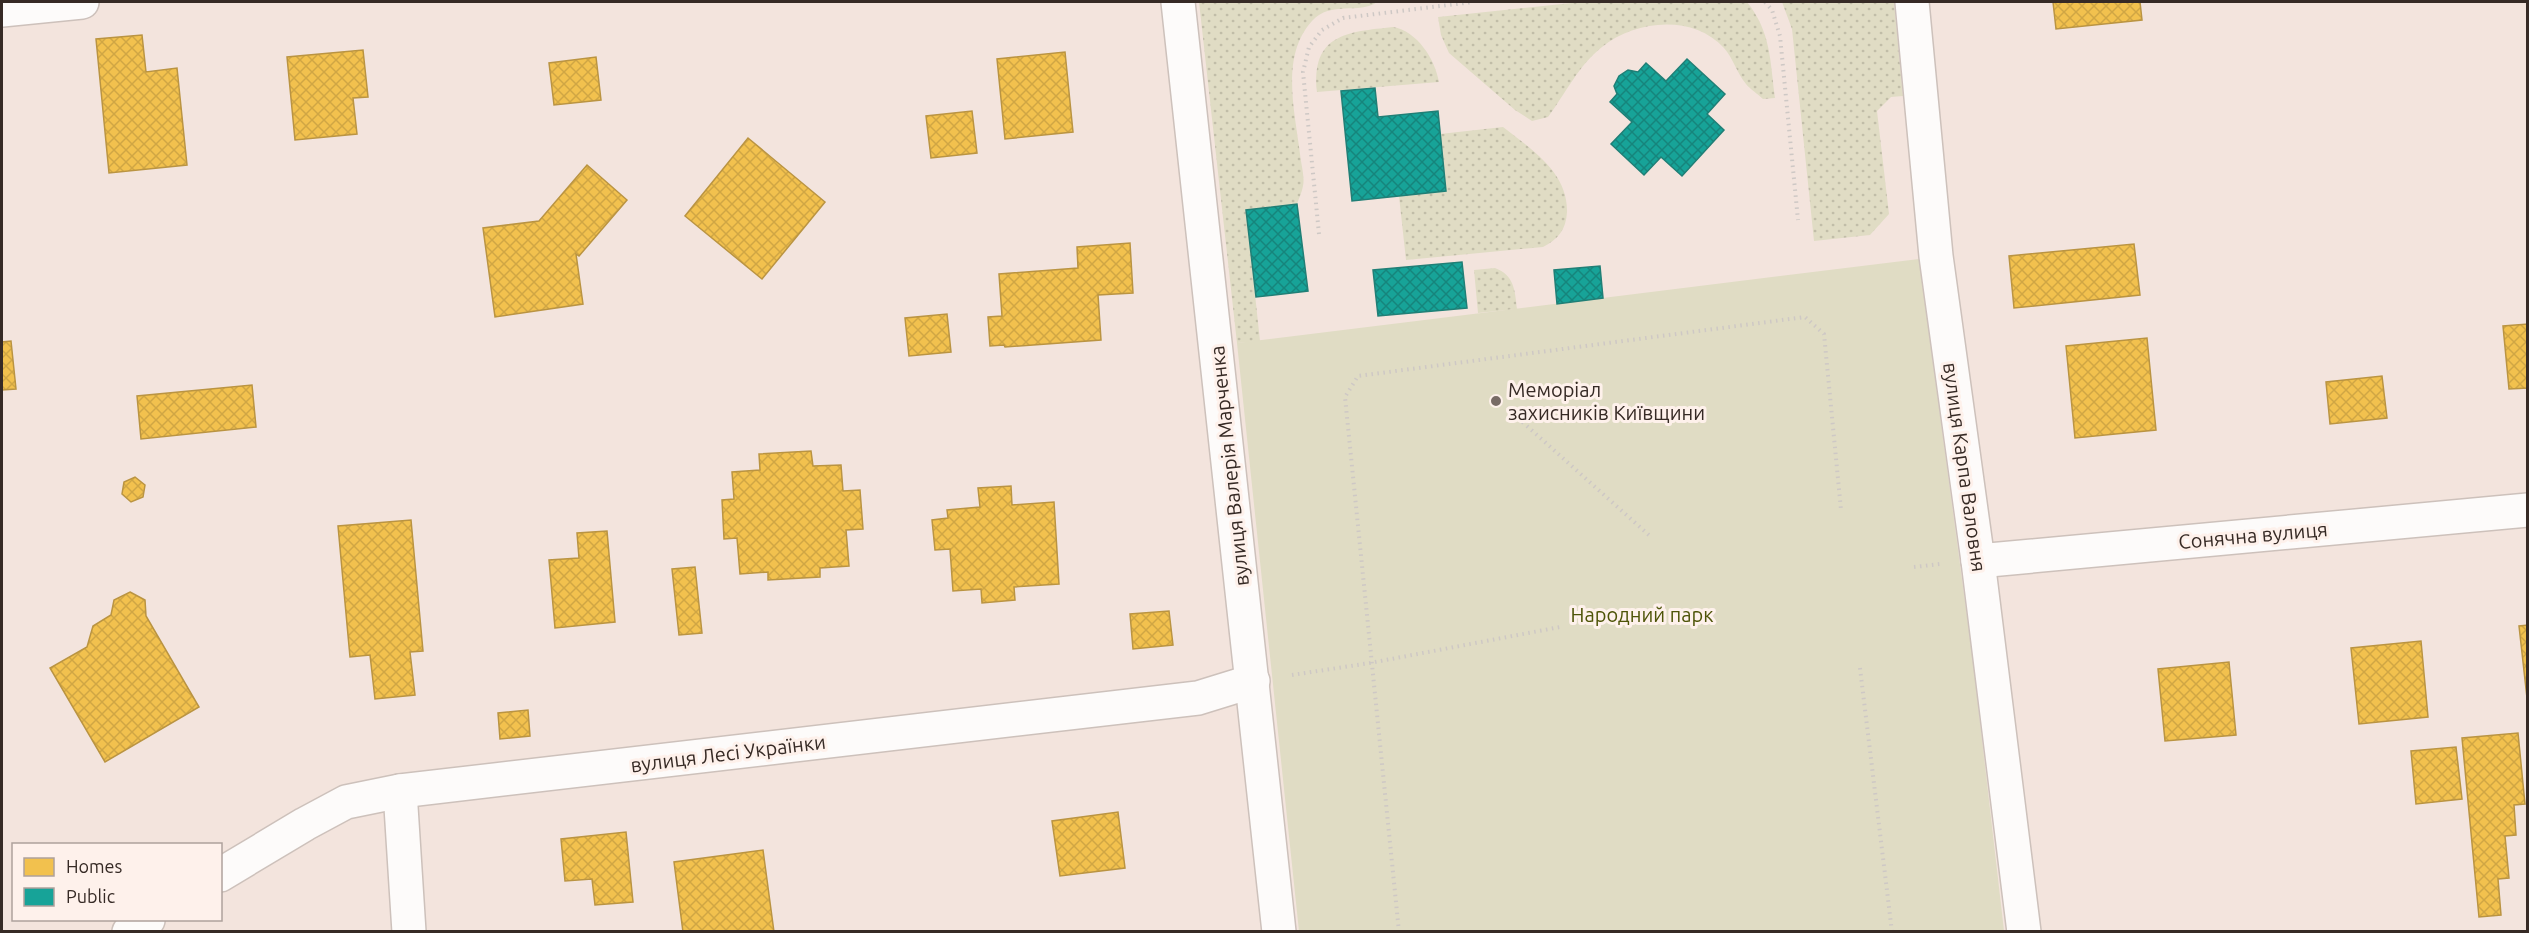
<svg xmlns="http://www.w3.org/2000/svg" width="2529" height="933" font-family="Ubuntu,sans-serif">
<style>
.grass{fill:url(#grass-dots)}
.park{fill:#e0dcc4}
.homes{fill:url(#homes-cross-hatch);stroke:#ba9442;stroke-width:1.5}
.public{fill:url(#public-cross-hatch);stroke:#207f76;stroke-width:1.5}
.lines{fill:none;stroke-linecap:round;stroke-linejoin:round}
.minor-casing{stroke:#cdc1bb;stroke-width:36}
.path{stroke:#cec8c5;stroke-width:4;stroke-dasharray:1.5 4.5;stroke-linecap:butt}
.minor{stroke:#fdfbfa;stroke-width:33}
.poi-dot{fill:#786b65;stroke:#fef1eb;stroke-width:2}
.labels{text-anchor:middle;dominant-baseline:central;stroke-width:6;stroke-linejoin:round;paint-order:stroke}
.poi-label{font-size:20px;fill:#362a25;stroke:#fef1eb;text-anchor:start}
.street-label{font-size:20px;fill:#362a25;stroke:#fef1eb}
.park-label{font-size:20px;fill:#4e5408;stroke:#fef1eb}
</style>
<defs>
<pattern id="grass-dots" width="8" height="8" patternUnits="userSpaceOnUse" patternTransform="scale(1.5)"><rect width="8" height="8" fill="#e0dcc4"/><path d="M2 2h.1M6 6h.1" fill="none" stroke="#c1bda8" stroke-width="1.8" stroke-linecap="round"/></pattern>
<pattern id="homes-cross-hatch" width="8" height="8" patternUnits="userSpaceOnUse" patternTransform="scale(1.5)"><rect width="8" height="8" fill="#f2c14e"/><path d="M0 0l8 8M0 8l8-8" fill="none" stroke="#d0a644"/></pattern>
<pattern id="public-cross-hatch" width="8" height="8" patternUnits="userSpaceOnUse" patternTransform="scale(1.5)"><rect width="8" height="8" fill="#17a398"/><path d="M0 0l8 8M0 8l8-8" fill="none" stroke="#16857c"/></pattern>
</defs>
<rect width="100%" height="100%" fill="#f3e4dd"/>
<!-- grass -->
<g class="grass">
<path d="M1199 2H1377C1359 15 1331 0 1312 21 1280 56 1295 112 1300 154 1301 164 1305 177 1303 186 1302 192 1299 198 1297 204L1246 210 1260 341 1237 343Z"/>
<path d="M1581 2H1747C1771 32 1770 60 1775 98L1763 99C1758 94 1750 89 1746 84 1737 73 1733 58 1724 48 1693 14 1635 20 1602 47 1578 66 1566 93 1548 117L1532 121 1515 110 1449 53 1441 35 1438 17Z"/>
<polygon points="1782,2 1894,2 1903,96 1891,97 1877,111 1889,214 1870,235 1814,241 1792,29"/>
<path d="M1393 27C1417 31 1435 59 1439 82L1317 92C1311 34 1347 32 1393 27Z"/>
<path d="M1503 127C1531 149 1568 172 1567 212 1566 230 1558 239 1543 247L1406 260 1399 196 1446 191 1440 134Z"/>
<path d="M1495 268C1514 275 1515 290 1517 309L1478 313 1474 270Z"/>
</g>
<!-- park -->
<polygon class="park" points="1919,259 1973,661 2004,931 1299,931 1237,343"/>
<!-- homes -->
<g class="homes">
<polygon points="2053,2 2140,2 2142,20 2056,29"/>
<polygon points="142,35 146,72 177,68 187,165 109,173 96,39"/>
<polygon points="363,50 368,97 353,98 357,134 295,140 287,57"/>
<polygon points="1065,52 1073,132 1005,139 997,59"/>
<polygon points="596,57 601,100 554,105 549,63"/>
<polygon points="972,111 977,153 931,158 926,116"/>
<polygon points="748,138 825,202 762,279 685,216"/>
<polygon points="587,165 627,200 579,256 576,254 583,304 495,317 483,228 539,221"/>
<polygon points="1130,243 1133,293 1098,295 1101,340 1005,347 1004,345 990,346 988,317 1002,316 999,274 1078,268 1077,247"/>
<polygon points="2134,244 2140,295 2014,308 2009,256"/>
<polygon points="947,314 951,352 909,356 905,318"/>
<polygon points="2528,324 2528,388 2509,389 2503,326"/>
<polygon points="2147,338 2156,430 2075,438 2066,346"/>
<polygon points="11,341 16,389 2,390 2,342"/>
<polygon points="2382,376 2387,418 2330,424 2326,382"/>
<polygon points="252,385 256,427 141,439 137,396"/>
<polygon points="811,451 813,466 841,465 843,491 860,490 863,529 846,530 849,566 820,568 820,577 768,580 768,572 740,574 737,538 724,539 722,500 734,499 732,472 760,470 759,454"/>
<polygon points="135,477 145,485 143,497 131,502 122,494 124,482"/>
<polygon points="1011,486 1012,505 1054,502 1059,584 1014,587 1015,600 982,603 981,589 953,591 950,549 935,550 932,520 948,518 947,510 980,507 978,488"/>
<polygon points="411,520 423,651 410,652 415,695 375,699 370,655 350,657 338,526"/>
<polygon points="607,531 615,622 555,628 549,560 579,558 577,533"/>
<polygon points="695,567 702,633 679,635 672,569"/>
<polygon points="130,592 145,600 146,616 199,707 105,762 50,668 87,647 93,626 111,615 114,600"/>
<polygon points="1169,611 1173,645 1133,649 1130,614"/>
<polygon points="2528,625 2528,707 2519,626"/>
<polygon points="2421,641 2428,717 2359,724 2351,648"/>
<polygon points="2229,662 2236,735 2165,741 2158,669"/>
<polygon points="528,710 530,736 500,739 498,713"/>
<polygon points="2518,733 2525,804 2514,805 2516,835 2505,836 2509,878 2498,879 2501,915 2479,917 2462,738"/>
<polygon points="2456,747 2462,799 2416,804 2411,751"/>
<polygon points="1118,812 1125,868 1060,876 1052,821"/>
<polygon points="626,832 633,902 595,905 592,879 565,881 561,839"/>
<polygon points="763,850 774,932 683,932 674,862"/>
</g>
<!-- public -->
<g class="public">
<polygon points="1687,59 1725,94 1707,114 1724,130 1682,176 1661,157 1644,175 1611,144 1632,122 1610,102 1617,94 1614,86 1619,76 1628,70 1638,72 1646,63 1666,81"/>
<polygon points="1375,88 1378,117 1438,111 1446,191 1352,201 1341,91"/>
<polygon points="1297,204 1308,291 1256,297 1246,210"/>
<polygon points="1462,262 1467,308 1378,316 1373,270"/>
<polygon points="1600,266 1603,298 1557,304 1554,270"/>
</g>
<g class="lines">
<defs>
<g id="minor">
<polyline points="1178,2 1279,932"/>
<polyline points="1912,2 1936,256 1978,561 2024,932"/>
<polyline points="2,10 82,2"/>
<polyline points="1978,561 2528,510"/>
<polyline points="400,791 409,932"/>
<polyline points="220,875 305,824 346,802 400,791 1198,698 1253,681"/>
<polyline points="129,932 148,920"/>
</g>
</defs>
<!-- minor casing -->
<use href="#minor" class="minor-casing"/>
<!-- path -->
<g class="path">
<polyline points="1765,2 1772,10 1780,36 1798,220"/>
<polyline points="1319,234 1303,72 1309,47 1322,30 1343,18 1473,2"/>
<polyline points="1518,418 1650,536"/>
<polyline points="1914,567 1940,564"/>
<polyline points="1860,668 1892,932"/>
<polyline points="1292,675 1370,663 1560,627"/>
<polyline points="1399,932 1345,397 1358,376 1805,317 1824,334 1841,510"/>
</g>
<!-- minor -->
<use href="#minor" class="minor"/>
</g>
<!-- markers -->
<circle class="poi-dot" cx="1496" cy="401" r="6"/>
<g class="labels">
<!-- poi labels -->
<g class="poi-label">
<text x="1508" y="389">Меморіал<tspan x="1508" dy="23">захисників Київщини</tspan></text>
</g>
<!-- street labels -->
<g class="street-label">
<text transform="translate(1229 466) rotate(-96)">вулиця Валерія Марченка</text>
<text transform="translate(1965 467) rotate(82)">вулиця Карпа Валовня</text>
<text transform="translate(2253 535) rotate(-5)">Сонячна вулиця</text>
<text transform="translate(728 753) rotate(-7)">вулиця Лесі Українки</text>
</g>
<!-- park labels -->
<g class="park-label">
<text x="1642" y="614">Народний парк</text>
</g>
</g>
<!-- border -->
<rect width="2529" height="933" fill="none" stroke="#362a25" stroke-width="6"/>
<!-- legend -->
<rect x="12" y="843" width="210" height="78" fill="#fef1eb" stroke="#aea19c" stroke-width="1.5"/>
<rect x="24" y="858" width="30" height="18" fill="#f2c14e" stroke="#aea19c" stroke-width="1.5"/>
<text x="66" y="873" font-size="18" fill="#362a25">Homes</text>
<rect x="24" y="888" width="30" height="18" fill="#17a398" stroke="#aea19c" stroke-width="1.5"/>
<text x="66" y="903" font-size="18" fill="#362a25">Public</text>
</svg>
